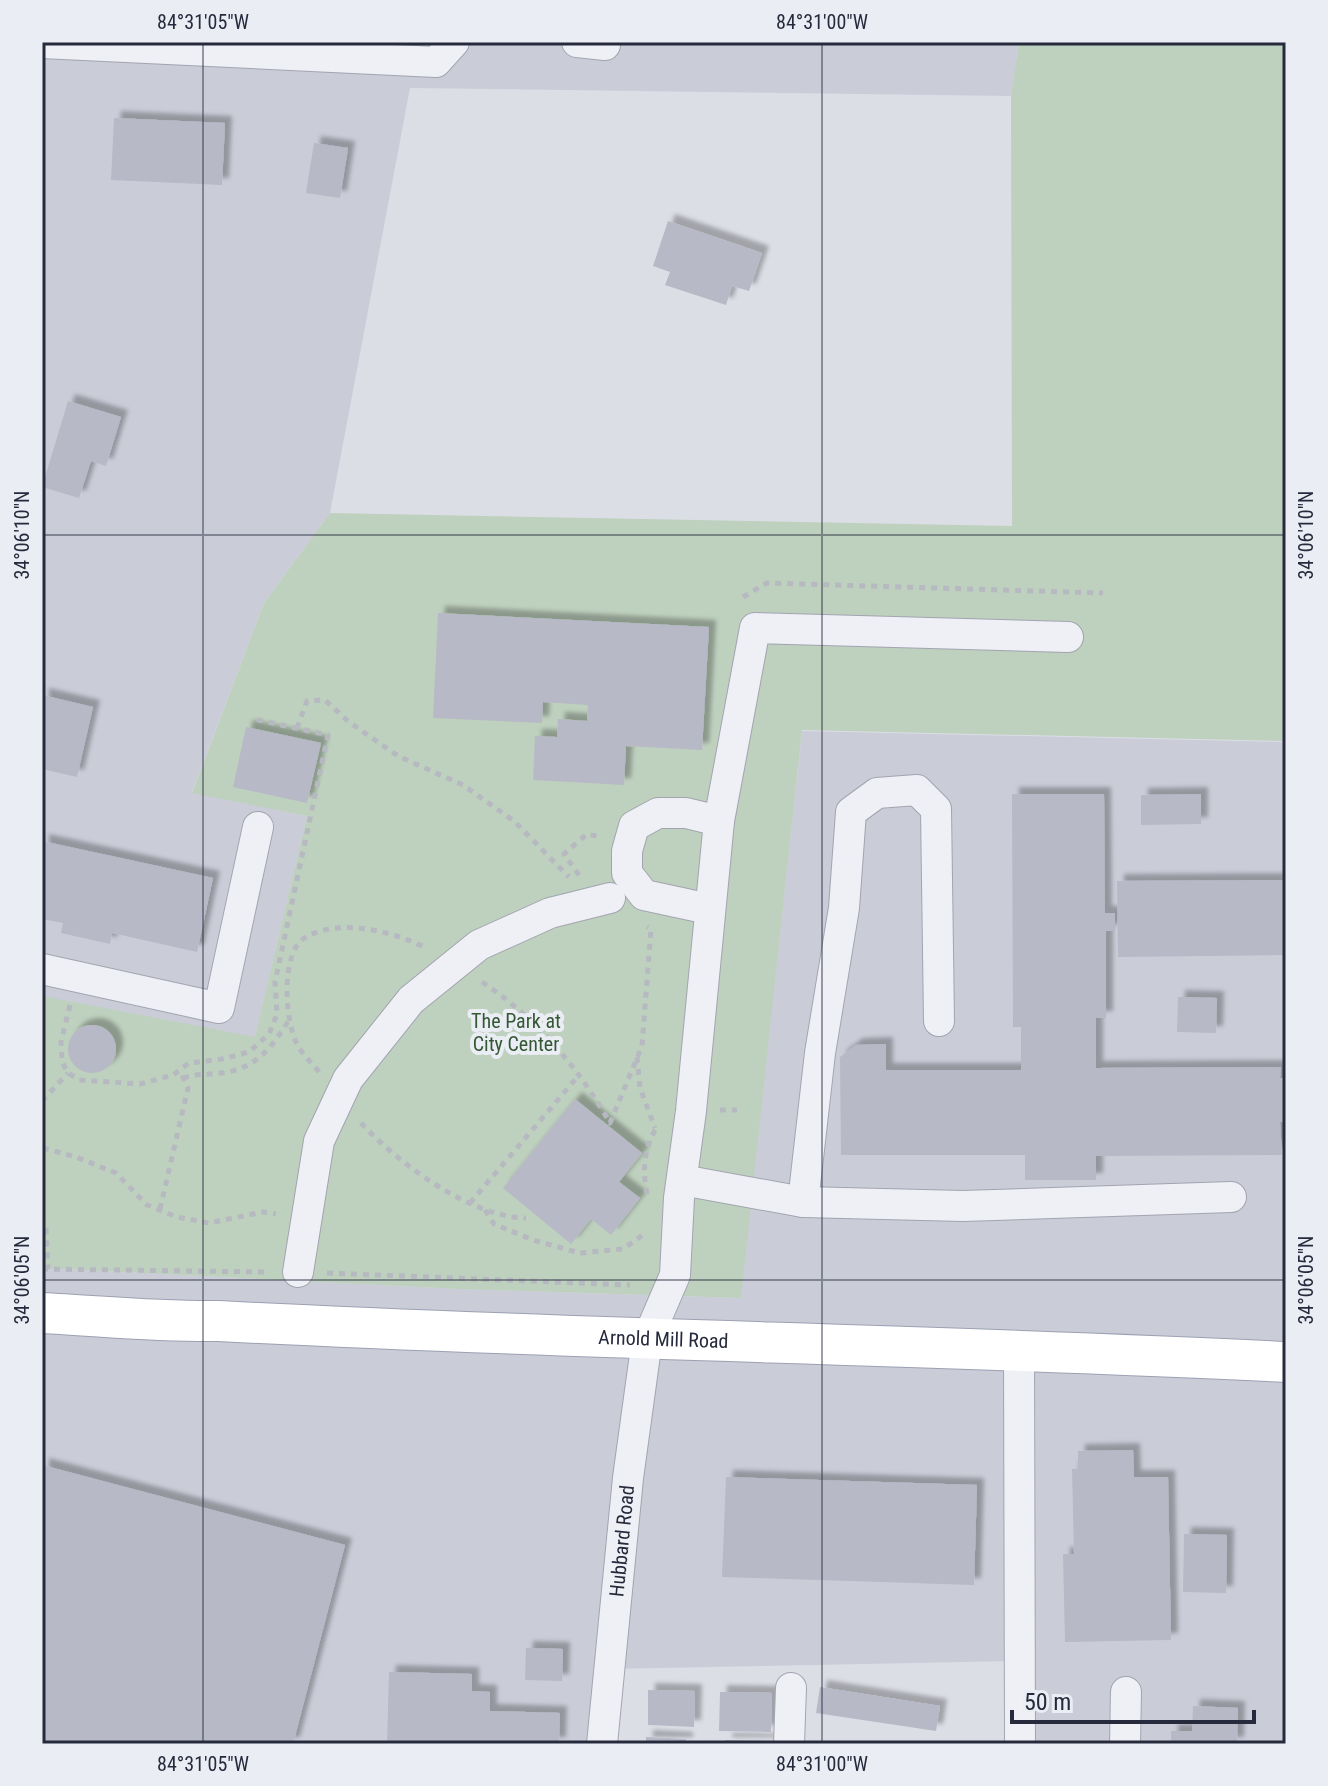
<svg xmlns="http://www.w3.org/2000/svg" width="1328" height="1786" font-family="'Roboto Condensed',sans-serif">
<style>
.built{fill:#cacdd8}
.green{fill:#bed0be}
.building{fill:#b7b9c6;filter:url(#shadow)}
.lines{fill:none;stroke-linecap:round;stroke-linejoin:round}
.minor-casing{stroke:#a2a4b0;stroke-width:32}
.major-casing{stroke:#9ca0b2;stroke-width:42}
.path{stroke:#b7b9c1;stroke-width:5;stroke-dasharray:6 6;stroke-linecap:butt}
.minor{stroke:#eff0f5;stroke-width:30}
.major{stroke:#fff;stroke-width:40}
.ticks{fill:none;stroke:#262a3c;stroke-width:2;stroke-opacity:0.45}
.labels{text-anchor:middle;dominant-baseline:central;stroke-width:8;stroke-linejoin:round;paint-order:stroke}
.park-label{font-size:20px;fill:#345834;stroke:#ebedf4}
.street-label{font-size:20px;fill:#262a3c;stroke:#ebedf4}
.neatline{fill:none;stroke:#262a3c;stroke-width:3}
.ticks-label{font-size:20px;text-anchor:middle;fill:#262a3c}
</style>
<defs>
<filter id="shadow"><feDropShadow dx="7" dy="-7" stdDeviation="2" flood-color="#0004"/></filter>
</defs>
<rect width="100%" height="100%" fill="#dcdee6"/>
<!-- built -->
<g class="built">
<polygon points="42,42 1019,42 1011,96 410,88 330,513 264,603 192,792 307,816 255,1038 42,997"/>
<polygon points="802,731 1286,742 1286,1744 1017,1744 1016,1661 609,1669 604,1744 42,1744 42,1268 458,1289 740,1298"/>
</g>
<!-- green -->
<polygon class="green" points="1019,42 1286,42 1286,741 802,730 741,1298 458,1289 42,1268 42,996 255,1037 307,816 192,793 264,603 330,513 1012,526 1011,95"/>
<!-- building -->
<g class="building">
<polygon points="114,118 225,123 222,185 111,180"/>
<polygon points="314,143 348,148 340,198 306,193"/>
<polygon points="668,221 762,253 749,291 732,286 726,305 665,285 670,272 653,266"/>
<polygon points="68,401 121,417 106,466 91,461 79,498 42,487"/>
<polygon points="438,613 709,627 702,750 626,746 624,785 533,780 535,736 557,737 558,719 587,721 588,705 543,702 542,723 433,718"/>
<polygon points="42,695 93,707 77,777 42,769"/>
<polygon points="246,727 321,743 307,803 233,787"/>
<polygon points="1012,794 1104,794 1105,913 1115,913 1115,931 1106,931 1106,1018 1096,1018 1096,1068 1281,1067 1280,1078 1286,1078 1286,1122 1280,1122 1282,1155 1096,1156 1096,1180 1025,1180 1025,1155 841,1155 840,1057 856,1045 886,1044 886,1070 1021,1070 1021,1027 1013,1027"/>
<polygon points="1201,794 1201,824 1141,825 1141,795"/>
<polygon points="42,841 213,878 197,952 112,933 110,944 61,933 63,923 42,919"/>
<polygon points="1286,880 1286,955 1118,957 1117,881"/>
<polygon points="1178,997 1217,998 1216,1033 1177,1032"/>
<circle cx="92" cy="1049" r="24"/>
<polygon points="575,1099 642,1153 619,1182 640,1198 611,1235 591,1219 571,1244 503,1188"/>
<polygon points="1133,1450 1134,1477 1168,1477 1171,1640 1065,1642 1063,1554 1074,1554 1072,1469 1078,1469 1078,1451"/>
<polygon points="42,1465 345,1545 293,1744 42,1744"/>
<polygon points="726,1477 977,1485 974,1585 722,1577"/>
<polygon points="1184,1534 1227,1535 1226,1593 1183,1592"/>
<polygon points="526,1648 563,1649 562,1681 525,1680"/>
<polygon points="389,1672 472,1674 472,1691 490,1692 490,1711 560,1713 559,1744 387,1744"/>
<polygon points="820,1687 940,1706 936,1731 816,1713"/>
<polygon points="648,1690 695,1691 694,1727 648,1725"/>
<polygon points="720,1692 772,1693 771,1732 719,1731"/>
<polygon points="1193,1706 1238,1708 1237,1744 1171,1744 1171,1731 1192,1731"/>
<polygon points="646,1737 686,1739 686,1744 646,1744"/>
<polygon points="726,1740 772,1741 772,1744 725,1744"/>
</g>
<g class="lines">
<defs>
<g id="minor">
<polyline points="577,42 605,45 605,42"/>
<polyline points="42,43 436,62 454,42"/>
<polyline points="709,909 644,895 627,873 627,851 634,826 658,813 686,813 719,821"/>
<polyline points="42,969 219,1008 258,827"/>
<polyline points="682,1180 803,1202 820,1053 844,908 851,812 877,793 917,790 936,809 939,1021"/>
<polyline points="803,1202 963,1206 1231,1197"/>
<polyline points="298,1272 319,1141 348,1079 411,1000 479,945 550,913 610,898"/>
<polyline points="1019,1350 1020,1744"/>
<path id="s1" d="M602 1744 628 1478 647 1340 675 1275 679 1198 691 1111 719 821 755 628 1068 637"/>
<polyline points="789,1744 791,1688"/>
<polyline points="1125,1744 1126,1692"/>
</g>
<g id="major">
<path id="s2" d="M42 1313C101 1316 159 1322 219 1321 574 1340 930 1344 1286 1362"/>
</g>
</defs>
<!-- minor casing -->
<use href="#minor" class="minor-casing"/>
<!-- major casing -->
<use href="#major" class="major-casing"/>
<!-- path -->
<g class="path">
<polyline points="743,597 767,583 1103,593"/>
<polyline points="297,728 307,701 325,700 349,722 398,756 463,785 514,821 569,877"/>
<polyline points="579,875 564,854 587,834 600,837"/>
<path d="M482 982C536 1018 578 1067 610 1123L642 1046 651 929 647 927"/>
<polyline points="70,1005 61,1042 62,1062 68,1073 79,1080 140,1084 173,1075 189,1063 222,1059 249,1052 269,1034 277,1014 275,982 328,735 254,719"/>
<polyline points="637,1057 640,1088 655,1128"/>
<path d="M319 1072C312 1063 301 1053 296 1042 285 1019 280 951 306 937 340 918 393 931 426 948"/>
<path d="M183 1078C198 1073 212 1075 227 1072 258 1067 274 1044 289 1020"/>
<polyline points="42,1101 68,1073"/>
<polyline points="720,1110 737,1110"/>
<path d="M361 1123C398 1163 470 1217 526 1218"/>
<polyline points="43,1148 76,1157 116,1173 147,1205 177,1217 209,1223 263,1212 276,1214"/>
<path d="M647 1194C642 1171 644 1147 657 1127"/>
<polyline points="470,1203 579,1075"/>
<polyline points="160,1209 188,1088 180,1071"/>
<polyline points="485,1210 494,1224 533,1240 580,1253 623,1249 644,1234"/>
<polyline points="42,1217 46,1229 48,1269"/>
<polyline points="42,1269 269,1272"/>
<polyline points="327,1273 630,1285"/>
</g>
<!-- minor -->
<use href="#minor" class="minor"/>
<!-- major -->
<use href="#major" class="major"/>
</g>
<!-- ticks -->
<path class="ticks" d="M203 42V1744M822 42V1744M42 535H1286M42 1280H1286"/>
<g class="labels">
<!-- park labels -->
<g class="park-label">
<text x="516" y="1021">The Park at<tspan x="516" dy="23">City Center</tspan></text>
</g>
<!-- street labels -->
<g class="street-label">
<text stroke="none"><textPath href="#s2" startOffset="622">Arnold Mill Road</textPath></text>
<text stroke="none"><textPath href="#s1" startOffset="204">Hubbard Road</textPath></text>
</g>
</g>
<!-- border -->
<rect width="1328" height="1786" fill="none" stroke="#ebedf4" stroke-width="88"/>
<!-- scale -->
<path d="M1012 1710v12h242v-12" fill="none" stroke="#262a3c" stroke-width="4"/>
<text x="1024" y="1710" font-size="24" fill="#262a3c" stroke="#ebedf4" stroke-width="6" paint-order="stroke">50 m</text>
<rect x="44" y="44" width="1240" height="1698" class="neatline"/>
<g class="ticks-label">
<text x="203" y="29">84°31'05"W</text>
<text x="822" y="29">84°31'00"W</text>
<text transform="translate(22 535) rotate(-90)" y="7">34°06'10"N</text>
<text transform="translate(1306 535) rotate(-90)" y="7">34°06'10"N</text>
<text transform="translate(22 1280) rotate(-90)" y="7">34°06'05"N</text>
<text transform="translate(1306 1280) rotate(-90)" y="7">34°06'05"N</text>
<text x="203" y="1771">84°31'05"W</text>
<text x="822" y="1771">84°31'00"W</text>
</g>
</svg>
